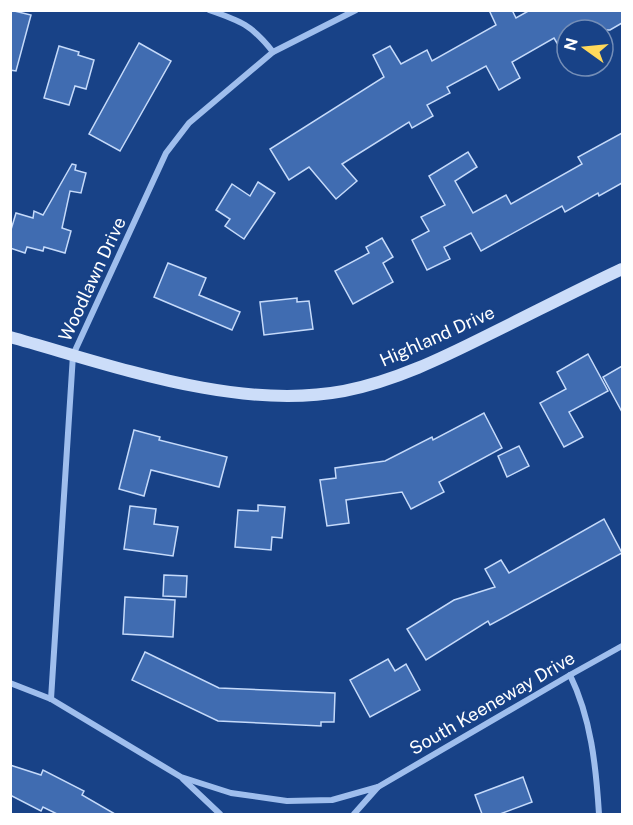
<svg xmlns="http://www.w3.org/2000/svg" width="633" height="825" font-family="'Public Sans',sans-serif">
<style>
.building{fill:#406cb1;stroke:#c5dafa;stroke-width:1.5}
.lines{fill:none;stroke-linecap:round;stroke-linejoin:round}
.minor{stroke:#9fbeed;stroke-width:6}
.secondary{stroke:#ccddf9;stroke-width:12}
.labels{text-anchor:middle;dominant-baseline:central;stroke-width:4.5;stroke-linejoin:round;paint-order:stroke}
.street-label{font-size:18px;fill:#fff;stroke:#184287}
</style>
<rect width="100%" height="100%" fill="#184287"/>
<!-- building -->
<g class="building">
<polygon points="10,10 31,15 16,71 10,70"/>
<polygon points="489,10 512,10 516,18 530,10 622,10 622,23 610,30 567,30 567,60 554,38 512,62 520,78 499,90 486,66 447,87 450,93 427,105 433,116 412,128 409,122 342,164 357,181 336,199 309,167 289,180 270,149 384,77 373,55 390,46 401,64 427,50 432,61 496,25"/>
<polygon points="139,43 171,61 120,151 89,134"/>
<polygon points="59,46 79,52 78,55 94,60 86,89 75,86 69,105 44,98"/>
<polygon points="622,133 622,183 599,196 598,193 565,212 562,206 481,251 471,233 444,247 450,259 427,270 412,240 429,231 421,217 445,205 429,176 468,152 477,167 455,181 473,213 506,195 511,204 582,164 578,157"/>
<polygon points="72,164 76,165 75,170 86,173 81,193 70,191 62,228 71,231 65,253 44,247 43,251 27,247 25,253 10,248 10,233 16,213 33,218 34,211 43,215"/>
<polygon points="258,182 275,193 244,239 225,226 230,219 216,210 232,184 250,196"/>
<polygon points="382,238 393,257 383,263 393,282 353,304 335,271 369,253 366,247"/>
<polygon points="168,263 206,278 199,295 240,312 232,330 154,297"/>
<polygon points="297,298 297,302 309,301 313,329 264,335 260,302"/>
<polygon points="588,354 608,391 569,412 583,437 564,447 540,403 566,389 557,372"/>
<polygon points="622,366 622,412 603,377"/>
<polygon points="484,413 502,448 439,482 444,492 411,509 402,492 346,500 349,523 327,526 320,480 336,478 335,468 385,461 432,437 433,440"/>
<polygon points="134,430 160,437 159,440 227,457 219,487 151,470 144,496 119,489"/>
<polygon points="519,446 529,466 507,477 498,456"/>
<polygon points="258,505 285,507 282,538 272,537 271,550 235,547 238,510 258,511"/>
<polygon points="130,506 156,509 154,524 178,527 173,556 124,549"/>
<polygon points="604,519 622,553 490,625 488,621 426,660 407,629 454,600 495,587 485,569 501,560 509,573"/>
<polygon points="164,575 187,576 186,597 163,596"/>
<polygon points="125,597 175,600 173,637 123,634"/>
<polygon points="145,652 219,688 335,693 334,722 321,722 321,726 218,721 132,680"/>
<polygon points="388,659 395,671 406,664 420,690 370,717 350,680"/>
<polygon points="10,765 41,775 43,770 84,791 82,795 115,814 57,814 43,807 41,811 10,795"/>
<polygon points="523,777 532,802 500,814 482,814 475,795"/>
</g>
<g class="lines">
<!-- minor -->
<g class="minor">
<path d="M209 10C241 21 252 25 273 52"/>
<path d="M570 675C591 718 596 766 599 814"/>
<polyline points="10,683 51,699 181,777 231,793 287,801 332,800 378,787 354,814"/>
<polyline points="51,699 73,355 166,153 189,123 273,52 356,10"/>
<polyline points="183,779 220,814"/>
<polyline points="378,787 570,675 622,646"/>
</g>
<!-- secondary -->
<path class="secondary" d="M10 337C115 366 236 411 344 391 395 381 442 358 488 335 533 313 577 290 622 269"/>
</g>
<g class="labels">
<!-- street labels -->
<g class="street-label">
<text transform="translate(92 279) rotate(-65)">Woodlawn Drive</text>
<text transform="translate(437 336) rotate(-24)">Highland Drive</text>
<text transform="translate(492 703) rotate(-30)">South Keeneway Drive</text>
</g>
</g>
<!-- border -->
<rect width="633" height="825" fill="none" stroke="#ffffff" stroke-width="24"/>
<!-- north arrow -->
<g transform="translate(585 48) rotate(285)"><circle r="28" fill="#184287" stroke="#748eb7" stroke-width="1.5"/>
<path d="M0-4.5L10 22L0 15L-10 22Z" fill="#ffd95b"/>
<text y="-9" font-size="16" font-weight="bold" text-anchor="middle" fill="#ffffff">N</text>
</g>
</svg>
